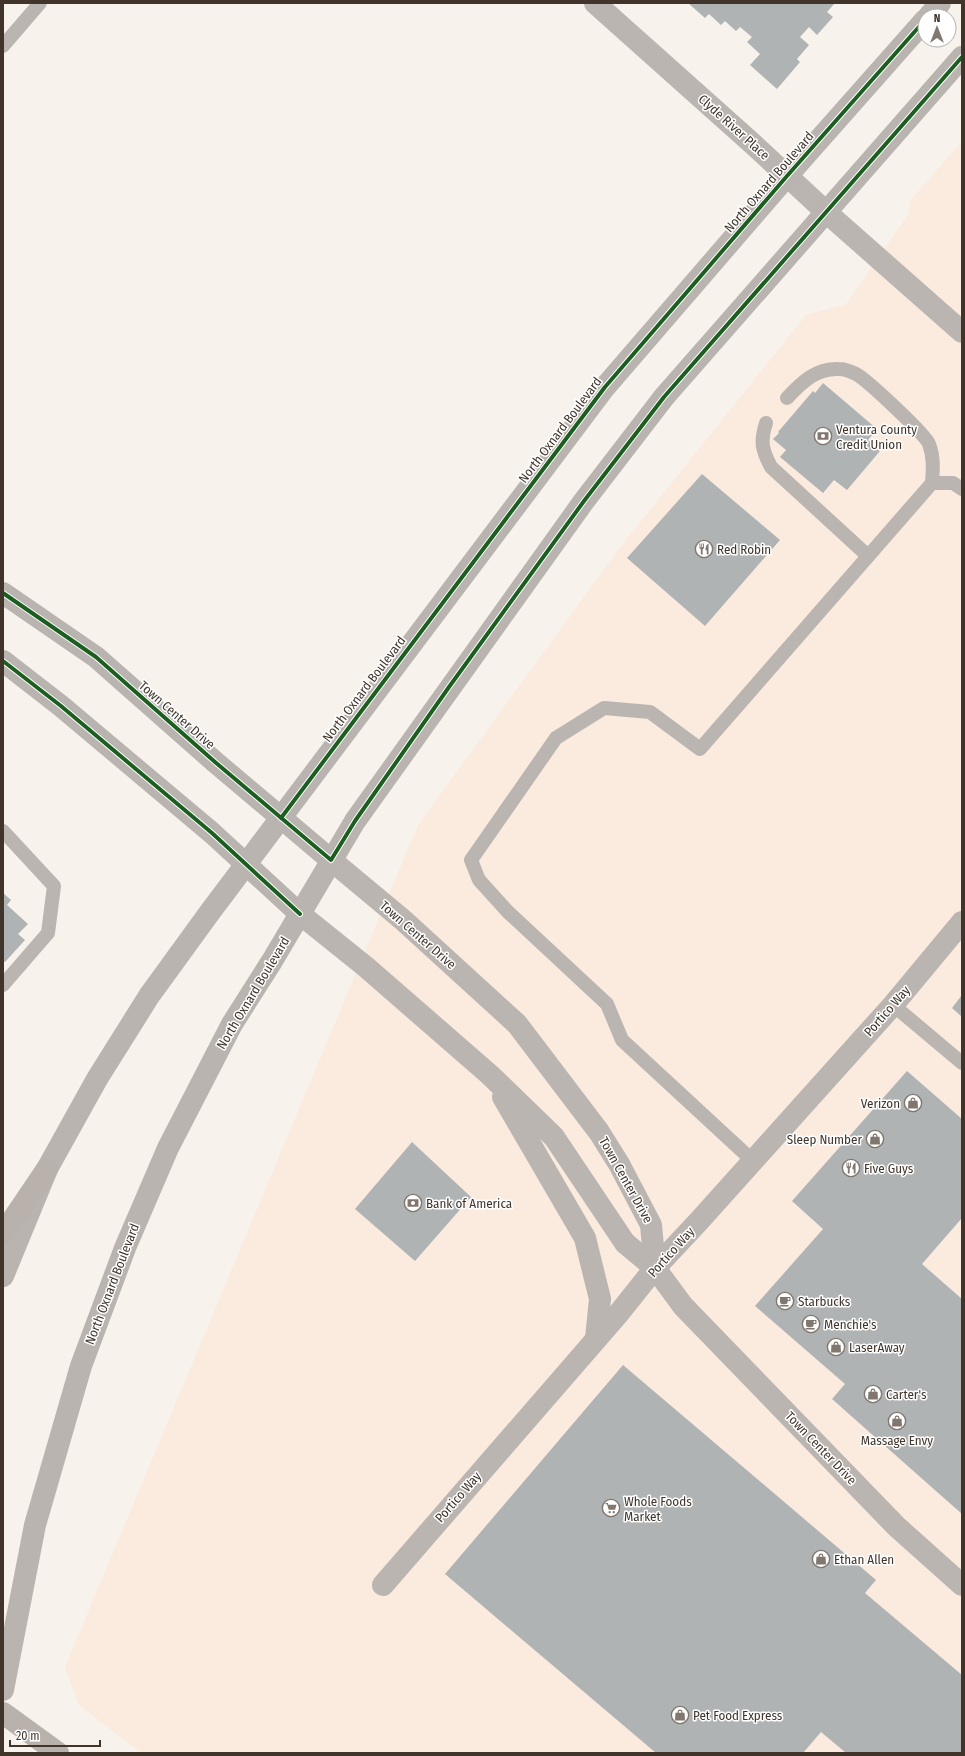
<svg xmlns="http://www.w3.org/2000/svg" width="965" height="1756" font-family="'Fira Sans Condensed',sans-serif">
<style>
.built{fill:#faebde}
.building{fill:#afb3b4}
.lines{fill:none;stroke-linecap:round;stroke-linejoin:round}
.lane{stroke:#bab5b1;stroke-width:14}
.street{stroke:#bab5b1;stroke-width:22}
.secondary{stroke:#bab4b0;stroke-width:22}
.highway{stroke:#b8b1ac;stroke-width:22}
.cycleway-casing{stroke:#fff;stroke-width:6}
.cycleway{stroke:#1b5e20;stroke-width:4}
.labels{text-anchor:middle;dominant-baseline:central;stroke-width:3;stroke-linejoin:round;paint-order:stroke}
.street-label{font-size:13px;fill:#41352b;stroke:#fff}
.poi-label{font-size:13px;fill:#41352b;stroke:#fff;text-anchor:start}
</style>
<rect width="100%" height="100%" fill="#f8f2ec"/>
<!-- built -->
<polygon class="built" points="962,141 962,1753 141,1753 79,1705 65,1667 418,825 618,550 806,315 846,304 908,215 910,201"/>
<!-- building -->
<g class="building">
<polygon points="688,3 835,3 827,12 833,17 817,35 809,27 800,37 809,45 797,59 800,62 777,89 750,65 760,54 747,42 752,37 740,27 736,31 725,21 721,25 709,14 705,18"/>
<polygon points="823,383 877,429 868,440 880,451 847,490 834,480 823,493 780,457 786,450 773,439 779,433 778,432 813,391 815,393"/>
<polygon points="702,474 780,540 705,626 627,558"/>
<polygon points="3,893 11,900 7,905 28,924 18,934 25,940 5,962 3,960"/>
<polygon points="962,995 962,1017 952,1008"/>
<polygon points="907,1071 962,1119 962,1218 922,1264 962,1299 962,1514 832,1399 845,1384 755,1306 823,1229 792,1201"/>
<polygon points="412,1142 471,1197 415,1261 355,1209"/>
<polygon points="623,1365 876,1580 865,1593 962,1675 962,1753 846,1753 821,1732 803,1753 656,1753 445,1574"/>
</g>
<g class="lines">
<!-- lane -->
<g class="lane">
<polyline points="3,46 40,3"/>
<path d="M787 398C802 382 816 368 839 369 844 369 852 372 856 374 866 379 925 434 929 444 934 457 933 469 932 483"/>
<path d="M766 423C760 442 762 450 771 467L868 556"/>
<polyline points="3,831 54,886 48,933 3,985"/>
<polyline points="893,1005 962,1063"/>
<polyline points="753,1161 622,1040 607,1004 508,912 479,880 471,860 556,738 604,708 650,712 700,749 932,483 953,483 962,489"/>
</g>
<!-- street -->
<g class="street">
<polyline points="595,3 754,145 826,212 962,332"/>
<polyline points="331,860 403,920 517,1024 599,1132 619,1164 651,1225 655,1268"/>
<polyline points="300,914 366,967 490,1075 554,1137 625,1243 655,1268 683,1306 896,1526 962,1585"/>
<polyline points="503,1097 585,1238 600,1299 596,1338"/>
<polyline points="383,1585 619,1313 655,1268 699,1221 893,1005 962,922"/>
</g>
<!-- secondary -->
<g class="secondary">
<polyline points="929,16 940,3"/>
<polyline points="3,593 96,657 215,762 331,860"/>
<polyline points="3,661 61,706 212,833 300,914"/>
<polyline points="3,1276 47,1169 97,1079 149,996 210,912 605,387 787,176 925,20"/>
<polyline points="3,1690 35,1525 81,1366 125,1248 168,1148 232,1024 272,961 355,821 584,501 664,397 962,57"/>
</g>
<!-- highway -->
<g class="highway">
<polyline points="3,1234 47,1169"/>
<polyline points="3,1713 58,1753"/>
</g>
<defs>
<g id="cycleway">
<polyline points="3,593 96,657 215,762 331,860 355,821 449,687 584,501 664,397 962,57"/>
<polyline points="3,661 61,706 212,833 300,914"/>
<polyline points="281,818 605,387 787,176 925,20"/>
</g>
</defs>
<!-- cycleway casing -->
<use href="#cycleway" class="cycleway-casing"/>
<!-- cycleway -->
<use href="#cycleway" class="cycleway"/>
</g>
<!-- icons -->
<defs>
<symbol id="bank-ring" viewBox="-11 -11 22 22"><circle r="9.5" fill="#fff" stroke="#81776f" stroke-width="1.5"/><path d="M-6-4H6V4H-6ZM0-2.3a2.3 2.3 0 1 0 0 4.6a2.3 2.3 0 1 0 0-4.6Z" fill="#81776f"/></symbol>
<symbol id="restaurant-ring" viewBox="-11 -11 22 22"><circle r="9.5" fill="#fff" stroke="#81776f" stroke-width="1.5"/><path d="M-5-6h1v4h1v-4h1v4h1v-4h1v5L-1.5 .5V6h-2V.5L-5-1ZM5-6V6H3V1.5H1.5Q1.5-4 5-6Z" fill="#81776f"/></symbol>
<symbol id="shop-ring" viewBox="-11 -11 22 22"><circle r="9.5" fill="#fff" stroke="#81776f" stroke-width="1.5"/><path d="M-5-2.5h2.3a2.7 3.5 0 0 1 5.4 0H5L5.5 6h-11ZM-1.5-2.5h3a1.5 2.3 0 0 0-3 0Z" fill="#81776f"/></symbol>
<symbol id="cafe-ring" viewBox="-11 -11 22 22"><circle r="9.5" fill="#fff" stroke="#81776f" stroke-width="1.5"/><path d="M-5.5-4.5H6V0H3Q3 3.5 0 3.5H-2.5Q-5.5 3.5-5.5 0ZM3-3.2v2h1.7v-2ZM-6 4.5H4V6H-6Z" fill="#81776f"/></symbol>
<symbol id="supermarket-ring" viewBox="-11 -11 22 22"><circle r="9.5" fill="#fff" stroke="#81776f" stroke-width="1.5"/><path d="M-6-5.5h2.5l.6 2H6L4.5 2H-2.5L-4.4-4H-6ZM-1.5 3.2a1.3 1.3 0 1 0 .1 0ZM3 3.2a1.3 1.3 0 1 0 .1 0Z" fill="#81776f"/></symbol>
</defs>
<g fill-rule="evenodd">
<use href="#bank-ring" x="813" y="426" width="20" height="20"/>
<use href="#restaurant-ring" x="694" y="539" width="20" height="20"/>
<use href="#shop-ring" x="903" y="1093" width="20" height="20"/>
<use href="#shop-ring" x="865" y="1129" width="20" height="20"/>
<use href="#restaurant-ring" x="841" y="1158" width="20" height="20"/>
<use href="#bank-ring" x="403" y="1193" width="20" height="20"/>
<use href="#cafe-ring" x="775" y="1291" width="20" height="20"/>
<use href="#cafe-ring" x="801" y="1314" width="20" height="20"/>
<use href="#shop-ring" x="826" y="1337" width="20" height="20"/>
<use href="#shop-ring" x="863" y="1384" width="20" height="20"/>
<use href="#shop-ring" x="887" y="1411" width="20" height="20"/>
<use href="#supermarket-ring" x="601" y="1498" width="20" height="20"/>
<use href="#shop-ring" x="811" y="1549" width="20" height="20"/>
<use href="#shop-ring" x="670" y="1705" width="20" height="20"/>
</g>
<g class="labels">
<!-- street labels -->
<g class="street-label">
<text transform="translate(734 127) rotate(42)">Clyde River Place</text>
<text transform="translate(769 182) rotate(-49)">North Oxnard Boulevard</text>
<text transform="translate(560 430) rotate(-53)">North Oxnard Boulevard</text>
<text transform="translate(364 689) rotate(-53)">North Oxnard Boulevard</text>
<text transform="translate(177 715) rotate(41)">Town Center Drive</text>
<text transform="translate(418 935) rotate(41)">Town Center Drive</text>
<text transform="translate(253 993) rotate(-59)">North Oxnard Boulevard</text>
<text transform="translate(887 1011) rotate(-49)">Portico Way</text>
<text transform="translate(626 1180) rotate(61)">Town Center Drive</text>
<text transform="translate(671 1252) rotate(-48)">Portico Way</text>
<text transform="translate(112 1284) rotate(-69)">North Oxnard Boulevard</text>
<text transform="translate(821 1448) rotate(46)">Town Center Drive</text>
<text transform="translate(458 1497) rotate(-49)">Portico Way</text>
</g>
<!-- poi labels -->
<g class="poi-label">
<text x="836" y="429">Ventura County<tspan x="836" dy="15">Credit Union</tspan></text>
<text x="717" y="549">Red Robin</text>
<text x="900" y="1103" text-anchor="end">Verizon</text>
<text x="862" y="1139" text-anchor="end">Sleep Number</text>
<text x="864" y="1168">Five Guys</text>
<text x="426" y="1203">Bank of America</text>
<text x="798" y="1301">Starbucks</text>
<text x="824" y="1324">Menchie's</text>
<text x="849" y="1347">LaserAway</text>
<text x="886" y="1394">Carter's</text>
<text x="897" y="1440" text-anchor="middle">Massage Envy</text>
<text x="624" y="1501">Whole Foods<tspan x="624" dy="15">Market</tspan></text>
<text x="834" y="1559">Ethan Allen</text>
<text x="693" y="1715">Pet Food Express</text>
</g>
</g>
<!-- border -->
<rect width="965" height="1756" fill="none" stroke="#41352b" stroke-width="8"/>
<!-- north arrow -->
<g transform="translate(937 28)"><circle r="19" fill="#ffffff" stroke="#b3aeaa"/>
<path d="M0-3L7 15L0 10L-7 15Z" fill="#81776f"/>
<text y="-6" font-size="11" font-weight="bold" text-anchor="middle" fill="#41352b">N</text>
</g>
<!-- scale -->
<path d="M10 1740v6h90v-6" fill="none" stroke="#41352b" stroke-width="2"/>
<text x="16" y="1740" font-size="12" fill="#41352b" stroke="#ffffff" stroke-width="3" paint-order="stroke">20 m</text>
</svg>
